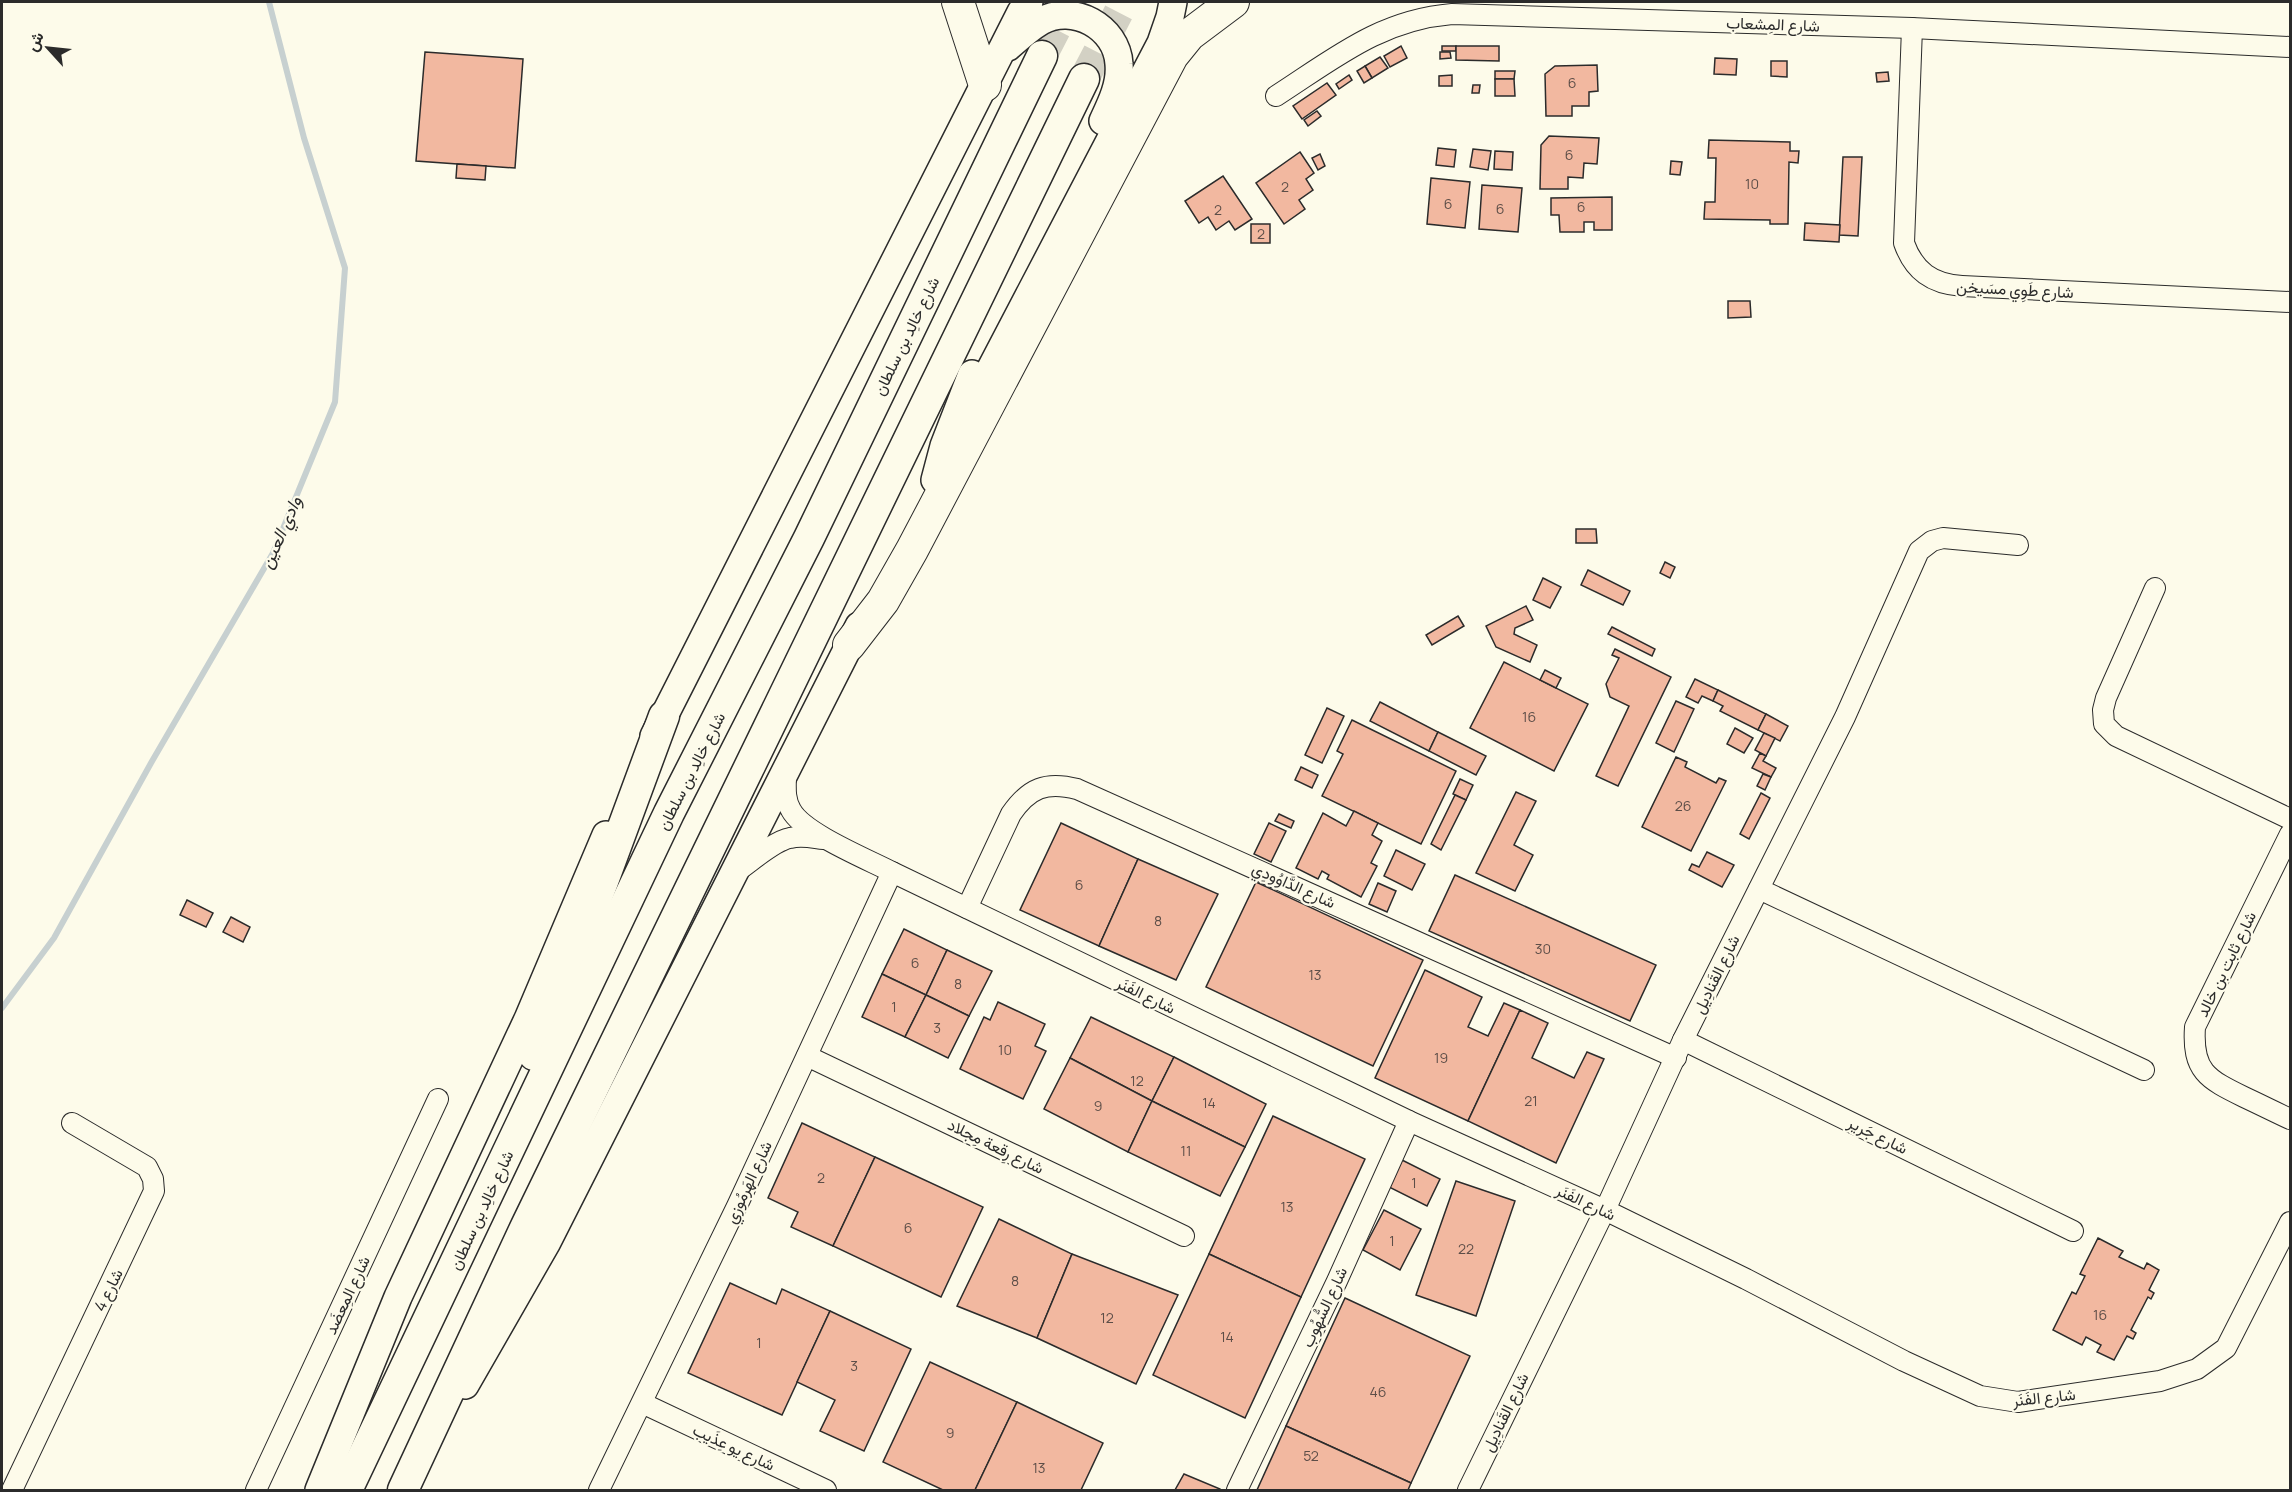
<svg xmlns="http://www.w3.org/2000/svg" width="2292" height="1492" font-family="Manrope,Vazirmatn,sans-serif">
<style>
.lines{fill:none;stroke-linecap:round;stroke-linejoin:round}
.stream{stroke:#c7d0d0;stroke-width:6}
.building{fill:#f2b8a0;stroke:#2b2b2b;stroke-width:1.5}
.primary-tunnel{stroke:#d3d1c4;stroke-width:30;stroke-dasharray:30 15;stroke-linecap:butt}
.minor-casing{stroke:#2b2b2b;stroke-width:22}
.secondary-casing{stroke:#2b2b2b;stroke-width:30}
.primary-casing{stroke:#2b2b2b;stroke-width:33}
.trunk-casing{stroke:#2b2b2b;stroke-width:34}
.minor{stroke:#fdfbea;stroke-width:20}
.secondary{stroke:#fdfbea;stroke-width:27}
.primary{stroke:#fdfbea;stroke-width:30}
.trunk{stroke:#fdfbea;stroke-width:32}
.labels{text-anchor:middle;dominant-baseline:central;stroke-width:4.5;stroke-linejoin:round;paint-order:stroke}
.number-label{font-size:14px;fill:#5d4e48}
.street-label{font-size:16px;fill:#2b2b2b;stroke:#fdfbea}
.water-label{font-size:18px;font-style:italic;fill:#2b2b2b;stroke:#fdfbea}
</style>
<rect width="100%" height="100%" fill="#fdfbea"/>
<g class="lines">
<!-- stream -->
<polyline class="stream" points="2,1008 54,938 151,763 273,553 335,402 345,268 304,138 269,2"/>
</g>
<!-- building -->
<g class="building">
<polygon points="1401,46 1407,58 1390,67 1384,56"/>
<rect x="1442" y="46" width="14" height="5"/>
<polygon points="1456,46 1499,46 1499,61 1456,60"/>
<polygon points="425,52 523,59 515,168 416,161"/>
<polygon points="1440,52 1450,52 1451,58 1440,59"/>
<polygon points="1380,57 1388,68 1372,78 1365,66"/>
<polygon points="1715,58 1737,59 1736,75 1714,74"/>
<polygon points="1771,61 1787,61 1787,77 1771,76"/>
<polygon points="1597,65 1598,91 1589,92 1589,106 1572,106 1572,116 1546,116 1545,74 1555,66"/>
<polygon points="1365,66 1372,78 1364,83 1357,71"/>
<polygon points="1495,71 1515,71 1514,79 1495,79"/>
<polygon points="1888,72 1889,81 1877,82 1876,73"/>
<polygon points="1349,75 1352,80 1339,89 1336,84"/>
<polygon points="1452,75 1452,86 1439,86 1439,76"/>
<polygon points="1495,79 1514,79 1515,96 1495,96"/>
<polygon points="1327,83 1336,95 1302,119 1293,106"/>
<polygon points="1473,85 1480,85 1479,93 1472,93"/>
<polygon points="1317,111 1321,116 1308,126 1304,120"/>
<polygon points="1549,136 1599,138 1597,164 1584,163 1583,178 1568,177 1568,189 1540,189 1541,145"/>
<polygon points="1709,140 1790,142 1790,151 1799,151 1798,163 1789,162 1788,224 1770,224 1770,220 1704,219 1705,202 1715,202 1716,158 1708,158"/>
<polygon points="1438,148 1456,150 1454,167 1436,165"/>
<polygon points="1473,149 1491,151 1488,170 1470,167"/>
<polygon points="1495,151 1513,152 1512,170 1494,169"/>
<polygon points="1300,152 1314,173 1306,179 1313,190 1299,200 1305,209 1284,224 1256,183"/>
<polygon points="1320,154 1325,166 1318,170 1312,158"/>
<polygon points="1843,157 1862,157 1858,236 1839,235"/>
<polygon points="1671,161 1682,162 1680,175 1670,174"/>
<polygon points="457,164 486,166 485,180 456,178"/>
<polygon points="1223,176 1252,219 1235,230 1229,221 1216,230 1208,217 1199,223 1185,201"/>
<polygon points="1431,178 1470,182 1465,228 1427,224"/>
<polygon points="1482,185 1522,188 1518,232 1479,229"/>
<polygon points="1612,197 1612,230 1594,230 1594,222 1584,222 1584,232 1560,232 1559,215 1551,215 1551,198"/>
<polygon points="1805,223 1840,225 1839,242 1804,240"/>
<rect x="1251" y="224" width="19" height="19"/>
<polygon points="1728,301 1750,301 1751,317 1728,318"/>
<polygon points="1576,529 1596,529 1597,543 1576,543"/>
<polygon points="1665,562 1675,567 1670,578 1660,573"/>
<polygon points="1588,570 1630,591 1623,605 1581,585"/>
<polygon points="1543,578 1561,587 1550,608 1533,600"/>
<polygon points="1526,606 1533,620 1515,628 1514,634 1537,645 1530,662 1496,647 1486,626"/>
<polygon points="1458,616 1464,626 1432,645 1426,635"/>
<polygon points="1612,627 1655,649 1652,656 1608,634"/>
<polygon points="1615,649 1671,677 1618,786 1596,776 1629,706 1610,697 1606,684 1619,658 1612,655"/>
<polygon points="1504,662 1588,704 1554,771 1470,728"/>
<polygon points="1545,670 1561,678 1556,688 1540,680"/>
<polygon points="1695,679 1718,690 1713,701 1702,696 1698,703 1686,697"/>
<polygon points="1718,690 1766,714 1758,730 1720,711 1723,706 1713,701"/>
<polygon points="1676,701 1694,709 1674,752 1656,743"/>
<polygon points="1380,702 1438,732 1429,751 1370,721"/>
<polygon points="1327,708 1344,716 1322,763 1305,755"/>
<polygon points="1766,714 1788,726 1780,741 1758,730"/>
<polygon points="1352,720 1456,771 1421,844 1322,796 1343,754 1337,751"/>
<polygon points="1735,728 1753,738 1744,753 1727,744"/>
<polygon points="1438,732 1486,756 1476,775 1429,751"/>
<polygon points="1764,733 1775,738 1766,756 1755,750"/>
<polygon points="1760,753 1766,756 1763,761 1776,768 1771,777 1752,768"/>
<polygon points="1676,757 1687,762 1685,767 1716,783 1719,778 1726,781 1691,851 1642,827"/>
<polygon points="1301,767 1318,775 1312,788 1295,780"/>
<polygon points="1763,774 1771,777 1765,790 1757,786"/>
<polygon points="1460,779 1473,785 1466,800 1453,794"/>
<polygon points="1516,792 1536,801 1514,845 1533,855 1515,891 1476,873"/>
<polygon points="1761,793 1770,798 1749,839 1740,834"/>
<polygon points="1455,795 1466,800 1441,850 1431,844"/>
<polygon points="1354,811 1378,823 1372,835 1382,841 1371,863 1377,866 1361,897 1327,879 1329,875 1322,871 1318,879 1296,868 1323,813 1346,826"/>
<polygon points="1279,814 1294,821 1291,828 1275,821"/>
<polygon points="1061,823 1138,859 1099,946 1020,910"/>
<polygon points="1269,823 1286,831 1271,862 1254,854"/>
<polygon points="1396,850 1425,864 1412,890 1384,876"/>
<polygon points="1707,852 1734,865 1722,887 1689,870 1692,864 1699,867"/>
<polygon points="1138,859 1218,894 1176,980 1099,946"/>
<polygon points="1455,875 1656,965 1630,1021 1429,931"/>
<polygon points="1256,882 1423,960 1373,1066 1206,987"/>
<polygon points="1378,883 1396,891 1387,912 1369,904"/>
<polygon points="187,900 213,913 206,927 180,915"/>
<polygon points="231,917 250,927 243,942 223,932"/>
<polygon points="904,929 947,950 926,995 882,974"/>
<polygon points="947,950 992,971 969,1016 926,995"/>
<polygon points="1425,970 1482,997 1468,1027 1488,1036 1504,1003 1520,1010 1468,1121 1375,1078"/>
<polygon points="882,974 926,995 905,1037 862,1017"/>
<polygon points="926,995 969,1016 948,1058 905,1037"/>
<polygon points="998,1002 1045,1024 1035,1046 1046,1051 1023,1099 960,1069 984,1017 990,1020"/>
<polygon points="1520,1010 1548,1023 1532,1058 1574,1078 1587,1052 1604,1059 1556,1163 1468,1121"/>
<polygon points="1091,1017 1174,1057 1152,1101 1070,1058"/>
<polygon points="1174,1057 1266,1104 1245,1147 1152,1101"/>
<polygon points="1070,1058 1152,1101 1128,1152 1044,1109"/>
<polygon points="1152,1101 1245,1147 1220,1196 1128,1152"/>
<polygon points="1273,1116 1365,1159 1301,1297 1209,1254"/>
<polygon points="802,1123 875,1157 833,1246 791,1227 798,1212 768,1198"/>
<polygon points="875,1157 983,1207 941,1297 833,1246"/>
<polygon points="1400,1159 1440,1179 1427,1206 1387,1186"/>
<polygon points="1456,1181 1515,1201 1476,1316 1416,1295"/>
<polygon points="1384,1210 1421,1229 1400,1270 1363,1250"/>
<polygon points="999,1219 1072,1254 1037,1338 957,1306"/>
<polygon points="2098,1238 2123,1251 2119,1257 2144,1269 2147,1263 2159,1270 2149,1290 2154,1293 2151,1299 2148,1297 2131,1330 2136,1333 2133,1339 2127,1336 2114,1360 2097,1352 2101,1345 2086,1337 2082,1345 2053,1330 2072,1292 2076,1294 2085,1276 2080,1274"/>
<polygon points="1072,1254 1178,1295 1136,1384 1037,1338"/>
<polygon points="1209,1254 1301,1297 1245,1418 1153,1375"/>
<polygon points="730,1283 776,1304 782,1289 830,1311 782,1415 688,1373"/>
<polygon points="1345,1298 1470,1356 1411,1483 1286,1426"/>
<polygon points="830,1311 911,1349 864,1451 820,1431 835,1400 797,1382"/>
<polygon points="930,1362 1017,1402 975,1490 943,1490 883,1462"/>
<polygon points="1017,1402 1103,1443 1081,1490 975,1490"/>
<polygon points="1286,1426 1411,1483 1408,1490 1257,1490"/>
<polygon points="1184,1474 1220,1489 1220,1490 1175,1490"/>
</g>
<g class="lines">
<!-- primary-tunnel -->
<g class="primary-tunnel">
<polyline points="1042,56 1070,2"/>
<polyline points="1084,79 1124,2"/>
</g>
<defs>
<g id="minor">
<path d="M1912 28 1904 243C1914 271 1932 284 1962 286L2290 302"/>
<path d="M1276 96C1335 58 1380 20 1452 14L1912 28 2290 47"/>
<polyline points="2155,588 2106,698 2103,710 2104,724 2116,736 2290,819"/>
<path d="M786 773C786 786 784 798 791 810 803 833 867 859 892 872L1409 1121 1605 1210 1746 1279 1904 1361 1980 1396 2018 1402 2160 1381 2197 1369 2226 1348 2290 1222"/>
<path d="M2290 834 2195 1027C2192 1071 2207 1079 2244 1097 2259 1104 2275 1112 2290 1119"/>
<path d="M733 874C749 864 773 841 790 838 802 835 813 838 824 839"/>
<polyline points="1759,889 2144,1070"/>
<path d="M967 908 1011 814C1029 788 1046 781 1077 789L1676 1058"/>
<polyline points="1683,1040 2073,1231"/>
<polyline points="807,1056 1184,1236"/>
<polyline points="642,1403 826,1490"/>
<polyline points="12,1490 154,1191 153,1179 147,1167 72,1123"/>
<polyline points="256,1490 438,1099"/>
<polyline points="599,1490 737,1206 892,872"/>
<polyline points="1237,1490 1337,1281 1409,1121"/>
<polyline points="1468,1490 1605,1210 1683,1040 1845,717 1919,551 1932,541 1943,538 2018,545"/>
</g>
<g id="secondary">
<path d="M1008 47C1018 38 1029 28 1041 21 1073 3 1117 27 1119 64 1121 84 1111 104 1103 121"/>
<polyline points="975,399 1161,43 1170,17 1173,2"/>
<polyline points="935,480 944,446 972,374"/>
<polyline points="654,736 1021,12 1029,2"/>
<polyline points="465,1385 547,1242 859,626"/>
<polyline points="319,1490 398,1297 528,1019 606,835"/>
</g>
<g id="primary">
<polyline points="534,1055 602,884 664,716"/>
<polyline points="347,1490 669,813 809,538 1042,56"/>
<polyline points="403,1490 526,1226 1084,79"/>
</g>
<g id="trunk">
<polyline points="958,2 985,85"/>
<polyline points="849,645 883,601 912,550 1172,56 1189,35 1233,2"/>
</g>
</defs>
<!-- minor casing -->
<use href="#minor" class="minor-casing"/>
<!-- secondary casing -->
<use href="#secondary" class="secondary-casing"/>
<!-- primary casing -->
<use href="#primary" class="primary-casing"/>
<!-- trunk casing -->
<use href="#trunk" class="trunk-casing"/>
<!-- minor -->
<use href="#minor" class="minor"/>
<!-- secondary -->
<use href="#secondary" class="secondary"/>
<!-- primary -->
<use href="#primary" class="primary"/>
<!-- trunk -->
<use href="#trunk" class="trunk"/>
</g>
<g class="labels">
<!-- number labels -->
<g class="number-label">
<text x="1572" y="82">6</text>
<text x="1569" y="154">6</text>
<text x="1752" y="183">10</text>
<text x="1285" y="186">2</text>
<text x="1448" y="203">6</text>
<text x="1581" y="206">6</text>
<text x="1500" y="208">6</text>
<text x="1218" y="209">2</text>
<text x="1261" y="233">2</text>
<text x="1529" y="716">16</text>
<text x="1683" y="805">26</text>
<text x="1079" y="884">6</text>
<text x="1158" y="920">8</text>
<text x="1543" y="948">30</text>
<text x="915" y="962">6</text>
<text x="1315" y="974">13</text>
<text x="958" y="983">8</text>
<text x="894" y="1006">1</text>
<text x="937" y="1027">3</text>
<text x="1005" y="1049">10</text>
<text x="1441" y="1057">19</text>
<text x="1137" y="1080">12</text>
<text x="1531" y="1100">21</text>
<text x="1209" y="1102">14</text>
<text x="1098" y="1105">9</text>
<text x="1186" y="1150">11</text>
<text x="821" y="1177">2</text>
<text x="1414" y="1182">1</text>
<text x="1287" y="1206">13</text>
<text x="908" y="1227">6</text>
<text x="1392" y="1240">1</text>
<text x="1466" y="1248">22</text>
<text x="1015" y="1280">8</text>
<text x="2100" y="1314">16</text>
<text x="1107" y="1317">12</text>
<text x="1227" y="1336">14</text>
<text x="759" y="1342">1</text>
<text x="854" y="1365">3</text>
<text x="1378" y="1391">46</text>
<text x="950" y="1432">9</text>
<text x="1311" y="1455">52</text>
<text x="1039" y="1467">13</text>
</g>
<!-- street labels -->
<g class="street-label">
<text transform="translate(1773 24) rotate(2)">شارع المِشعاب</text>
<text transform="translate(2015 289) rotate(3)">شارع طَوِي مسَيخن</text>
<text transform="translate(906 336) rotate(-64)">شارع خالِد بن سلطان</text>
<text transform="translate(691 771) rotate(-63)">شارع خالِد بن سلطان</text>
<text transform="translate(1294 885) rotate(24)">شارع الدَّاوُودِي</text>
<text transform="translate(2226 964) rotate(-64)">شارع ثابت بن خالد</text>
<text transform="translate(1716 974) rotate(-64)">شارع القَنادِيل</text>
<text transform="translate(1146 995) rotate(26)">شارع الفَنَر</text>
<text transform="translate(1878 1135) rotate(26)">شارع جَرير</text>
<text transform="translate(996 1146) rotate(26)">شارع رِقعة مِجلاد</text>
<text transform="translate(748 1182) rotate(-65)">شارع الهَرمُوزي</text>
<text transform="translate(1586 1202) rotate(25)">شارع الفَنَر</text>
<text transform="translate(481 1210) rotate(-65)">شارع خالِد بن سلطان</text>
<text transform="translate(108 1290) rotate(-64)">شارع 4</text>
<text transform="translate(347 1295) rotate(-65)">شارع المِعضَد</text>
<text transform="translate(1324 1307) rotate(-65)">شارع السُّهُوب</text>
<text transform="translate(2044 1397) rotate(-6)">شارع الفَنَر</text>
<text transform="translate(1505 1412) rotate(-64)">شارع القَنادِيل</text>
<text transform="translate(734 1447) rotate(25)">شارع يو عِذَيب</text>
</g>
<!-- water labels -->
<g class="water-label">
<text transform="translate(280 532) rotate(-66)">وادي العين</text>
</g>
</g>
<!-- border -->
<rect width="2292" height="1492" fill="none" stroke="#2b2b2b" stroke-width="6"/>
<!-- north arrow -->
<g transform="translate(48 48) rotate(297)" stroke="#fdfbea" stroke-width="4.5" paint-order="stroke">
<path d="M0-4.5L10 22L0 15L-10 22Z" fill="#2b2b2b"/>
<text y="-9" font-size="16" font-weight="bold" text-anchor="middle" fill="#2b2b2b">ش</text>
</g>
</svg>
